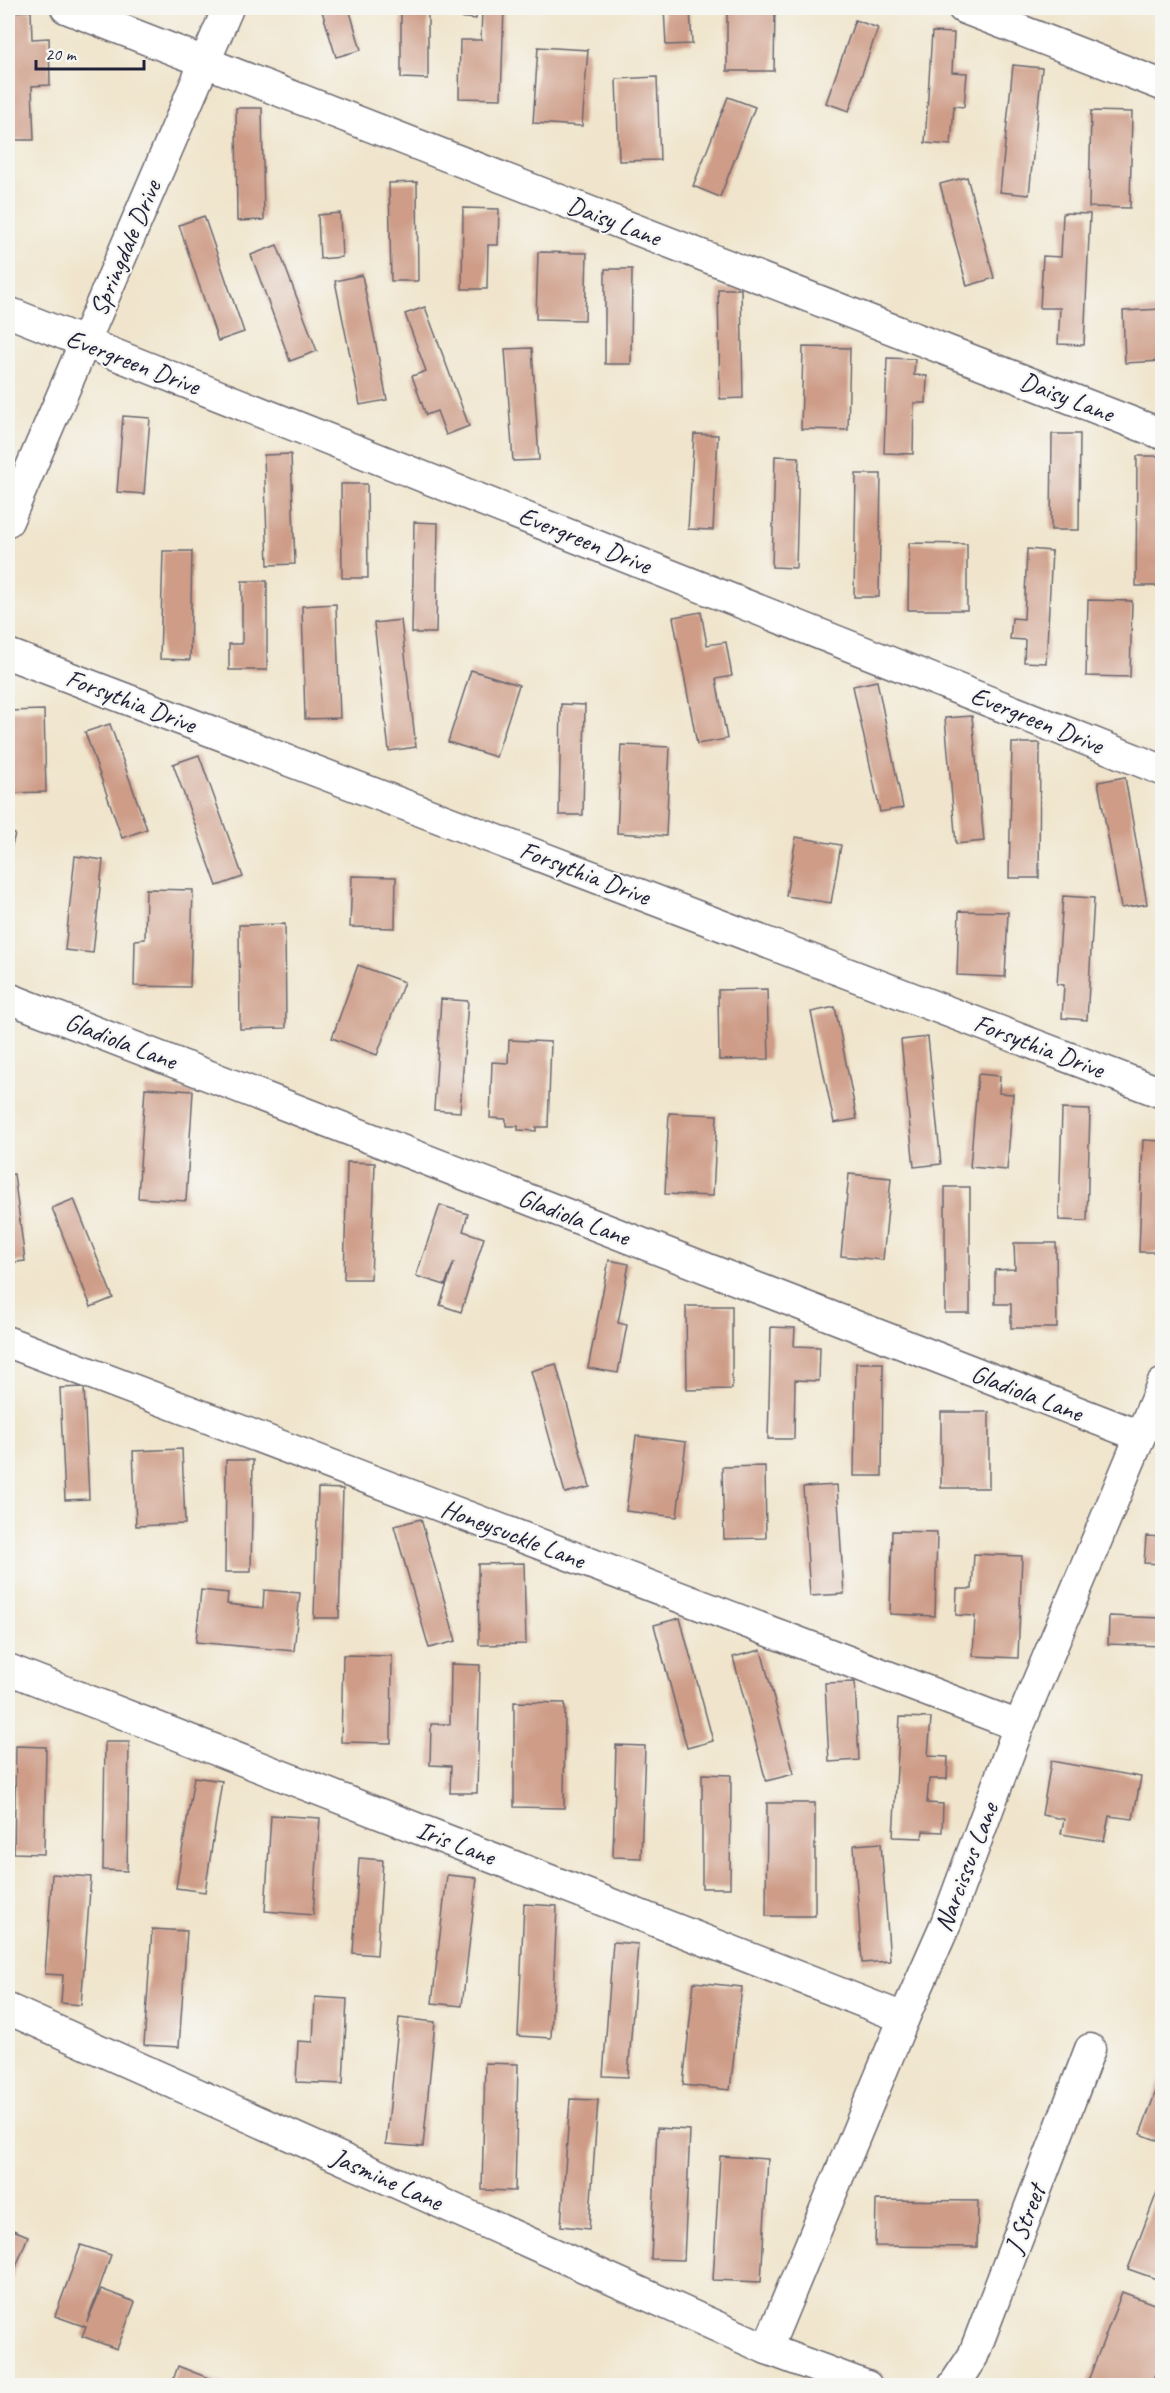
<svg xmlns="http://www.w3.org/2000/svg" width="1170" height="2393" font-family="Caveat,sans-serif">
<style>
.building{fill:#ce9c87}
.lines{fill:none;stroke-linecap:round;stroke-linejoin:round}
.street-casing{stroke:#6a666e;stroke-width:33}
.street{stroke:#fff;stroke-width:30}
.labels{text-anchor:middle;dominant-baseline:central;stroke-width:4.5;stroke-linejoin:round;paint-order:stroke}
.street-label{font-size:26px;fill:#22223b;stroke:#f6f6f2}
</style>
<rect width="100%" height="100%" fill="#f6f6f2"/>
<filter id="ink" filterUnits="userSpaceOnUse"><feTurbulence type="fractalNoise" baseFrequency=".0167" numOctaves="2"/><feDisplacementMap in="SourceGraphic" scale="12" xChannelSelector="R" yChannelSelector="G"/><feConvolveMatrix kernelMatrix="1 2 1 2 8 2 1 2 1" color-interpolation-filters="sRGB"/></filter>
<filter id="wash" filterUnits="userSpaceOnUse"><feTurbulence type="fractalNoise" baseFrequency=".008" numOctaves="4" result="noise"/><feDisplacementMap in="SourceGraphic" scale="24" xChannelSelector="R" yChannelSelector="G"/><feGaussianBlur stdDeviation="1.35" result="paint"/><feColorMatrix in="noise" values="0 0 0 0 0 0 0 0 0 0 0 0 0 0 0 0 0 1.4 0 .05"/><feComposite in="paint" operator="in"/></filter>
<g filter="url(#wash)">
<rect width="100%" height="100%" fill="#f0e5cc"/>
<g id="blocks">
<!-- building -->
<g class="building">
<polygon points="321,8 349,8 361,50 336,57"/>
<polygon points="401,8 428,8 428,79 401,78"/>
<polygon points="446,8 477,8 476,19 446,16"/>
<polygon points="482,8 504,8 501,99 459,98 460,40 481,40"/>
<polygon points="664,8 690,8 692,44 666,45"/>
<polygon points="727,8 775,8 774,71 727,71"/>
<polygon points="31,11 32,39 49,38 50,85 32,86 34,140 8,140 8,12"/>
<polygon points="855,20 878,28 849,111 826,103"/>
<polygon points="932,32 954,33 952,72 967,73 964,107 954,106 951,145 925,143"/>
<polygon points="538,47 588,50 582,126 533,123"/>
<polygon points="1013,65 1042,68 1029,195 1000,192"/>
<polygon points="657,77 660,160 619,161 616,79"/>
<polygon points="728,97 755,107 720,197 693,186"/>
<polygon points="236,108 262,108 264,220 237,221"/>
<polygon points="1091,111 1132,112 1130,208 1089,207"/>
<polygon points="8,159 13,159 9,196 8,196"/>
<polygon points="967,177 994,278 967,286 940,184"/>
<polygon points="417,182 418,281 391,281 389,183"/>
<polygon points="463,208 499,209 498,245 488,245 487,289 462,289"/>
<polygon points="340,213 342,257 320,259 318,215"/>
<polygon points="1063,213 1090,214 1084,345 1058,344 1060,308 1040,308 1043,256 1061,257"/>
<polygon points="204,216 244,332 218,341 179,225"/>
<polygon points="277,245 317,351 290,361 251,255"/>
<polygon points="538,252 587,253 585,320 536,319"/>
<polygon points="605,269 632,269 631,364 605,364"/>
<polygon points="362,275 387,400 360,405 335,281"/>
<polygon points="718,289 741,289 743,398 720,399"/>
<polygon points="425,307 469,426 446,435 437,411 426,415 412,376 426,371 405,314"/>
<polygon points="1162,309 1162,361 1125,363 1123,311"/>
<polygon points="803,347 850,348 848,430 801,429"/>
<polygon points="532,348 539,460 513,461 505,349"/>
<polygon points="887,358 915,359 914,375 927,376 926,403 914,403 913,454 884,453"/>
<polygon points="123,416 150,418 144,494 117,492"/>
<polygon points="694,434 718,435 713,530 688,529"/>
<polygon points="1052,434 1080,434 1079,530 1051,530"/>
<polygon points="291,454 295,564 268,565 264,455"/>
<polygon points="775,456 799,457 796,568 772,567"/>
<polygon points="1137,456 1162,456 1162,586 1136,586"/>
<polygon points="856,474 881,474 879,597 854,597"/>
<polygon points="341,484 367,484 368,578 342,578"/>
<polygon points="414,522 438,523 436,633 412,633"/>
<polygon points="909,543 967,544 967,610 908,610"/>
<polygon points="1027,549 1052,551 1046,663 1024,662 1025,640 1010,639 1012,618 1024,619"/>
<polygon points="163,551 192,551 190,660 160,659"/>
<polygon points="242,581 267,581 267,670 229,670 229,644 242,644"/>
<polygon points="1088,600 1132,601 1130,677 1086,676"/>
<polygon points="336,604 340,718 305,719 302,606"/>
<polygon points="701,612 707,645 726,642 732,676 716,679 727,739 697,744 673,617"/>
<polygon points="401,620 416,747 389,751 374,623"/>
<polygon points="471,670 519,685 496,757 448,742"/>
<polygon points="877,681 903,808 880,812 853,686"/>
<polygon points="561,704 585,705 583,815 559,815"/>
<polygon points="44,710 46,792 8,793 8,711"/>
<polygon points="972,716 984,841 956,844 945,718"/>
<polygon points="110,724 147,829 122,838 85,732"/>
<polygon points="1012,743 1040,743 1039,878 1009,878"/>
<polygon points="621,745 670,747 666,836 617,833"/>
<polygon points="199,755 243,877 217,886 173,764"/>
<polygon points="1125,777 1147,904 1121,908 1098,782"/>
<polygon points="8,832 15,834 8,859"/>
<polygon points="796,837 841,845 831,903 786,896"/>
<polygon points="75,856 103,860 93,953 65,950"/>
<polygon points="352,876 396,877 395,928 350,927"/>
<polygon points="146,889 193,890 190,987 134,986 135,940 145,939"/>
<polygon points="1063,896 1094,898 1087,1020 1062,1018 1064,985 1057,984"/>
<polygon points="959,911 1008,912 1005,977 957,975"/>
<polygon points="285,924 286,1028 240,1029 239,925"/>
<polygon points="358,965 404,982 377,1055 332,1038"/>
<polygon points="767,989 769,1059 719,1060 718,990"/>
<polygon points="441,999 468,1001 460,1112 434,1110"/>
<polygon points="835,1007 857,1119 834,1123 811,1012"/>
<polygon points="928,1037 941,1164 914,1167 901,1040"/>
<polygon points="509,1040 551,1042 548,1127 536,1127 536,1131 518,1130 518,1126 506,1126 506,1119 490,1118 492,1062 508,1063"/>
<polygon points="978,1074 1000,1076 999,1093 1013,1094 1007,1170 970,1167"/>
<polygon points="145,1088 193,1091 186,1201 138,1198"/>
<polygon points="1062,1109 1090,1110 1087,1221 1059,1220"/>
<polygon points="669,1113 717,1115 713,1196 665,1194"/>
<polygon points="1143,1140 1162,1141 1162,1252 1139,1252"/>
<polygon points="347,1162 375,1163 371,1279 344,1279"/>
<polygon points="14,1174 25,1261 8,1263 8,1175"/>
<polygon points="849,1174 891,1178 883,1260 841,1256"/>
<rect x="945" y="1187" width="25" height="126"/>
<polygon points="74,1199 113,1298 91,1307 52,1208"/>
<polygon points="440,1205 468,1214 463,1231 484,1238 461,1312 440,1305 454,1262 445,1285 416,1276"/>
<polygon points="1014,1243 1056,1243 1057,1328 1011,1328 1011,1304 995,1304 995,1270 1015,1269"/>
<polygon points="609,1260 629,1264 618,1323 627,1325 618,1373 588,1368"/>
<polygon points="686,1306 732,1306 732,1389 687,1390"/>
<polygon points="771,1327 795,1328 794,1346 820,1347 819,1381 795,1380 794,1439 768,1439"/>
<polygon points="856,1363 883,1363 882,1476 854,1476"/>
<polygon points="556,1364 590,1487 565,1493 531,1371"/>
<polygon points="84,1387 89,1499 65,1500 60,1388"/>
<rect x="941" y="1412" width="48" height="76"/>
<polygon points="636,1436 686,1442 677,1517 626,1511"/>
<polygon points="182,1449 185,1524 136,1526 133,1451"/>
<polygon points="226,1460 253,1460 251,1572 225,1572"/>
<polygon points="765,1466 766,1538 724,1539 722,1467"/>
<polygon points="837,1485 844,1594 810,1596 803,1487"/>
<polygon points="318,1488 343,1489 339,1618 314,1618"/>
<polygon points="421,1519 456,1641 429,1648 394,1526"/>
<polygon points="892,1531 937,1532 935,1616 890,1614"/>
<polygon points="1146,1536 1162,1537 1162,1564 1144,1563"/>
<polygon points="974,1554 1022,1556 1018,1658 973,1656 975,1616 956,1615 957,1589 972,1589"/>
<polygon points="524,1563 526,1644 479,1645 478,1564"/>
<polygon points="201,1590 228,1593 227,1604 263,1608 264,1590 300,1593 294,1651 196,1642"/>
<polygon points="1109,1616 1162,1618 1162,1646 1108,1644"/>
<polygon points="680,1618 713,1741 687,1748 654,1625"/>
<polygon points="761,1650 794,1774 766,1781 733,1657"/>
<polygon points="343,1655 392,1656 391,1743 341,1742"/>
<polygon points="451,1664 480,1665 477,1793 450,1793 451,1766 430,1765 431,1724 450,1724"/>
<polygon points="855,1682 859,1760 829,1762 825,1683"/>
<polygon points="514,1702 565,1703 564,1808 514,1807"/>
<polygon points="900,1717 931,1718 928,1756 948,1757 947,1779 929,1779 927,1803 943,1804 942,1832 923,1831 922,1838 893,1837"/>
<polygon points="105,1742 129,1742 127,1871 103,1870"/>
<polygon points="616,1745 645,1746 641,1858 613,1857"/>
<polygon points="16,1746 46,1747 44,1854 14,1853"/>
<polygon points="1051,1761 1141,1777 1133,1819 1109,1816 1104,1841 1061,1834 1064,1819 1042,1815"/>
<polygon points="702,1774 731,1775 730,1888 702,1888"/>
<polygon points="194,1777 222,1781 205,1892 176,1888"/>
<polygon points="767,1803 815,1803 815,1916 766,1916"/>
<polygon points="271,1815 320,1818 313,1915 265,1911"/>
<polygon points="881,1843 890,1961 862,1963 854,1845"/>
<polygon points="359,1858 383,1860 377,1955 353,1953"/>
<polygon points="52,1874 91,1877 81,2005 61,2003 63,1975 45,1974"/>
<polygon points="447,1875 477,1878 462,2006 432,2003"/>
<polygon points="524,1904 557,1906 551,2038 518,2036"/>
<polygon points="152,1929 187,1931 179,2047 144,2045"/>
<polygon points="613,1942 638,1944 628,2077 603,2076"/>
<polygon points="694,1982 742,1987 730,2090 683,2085"/>
<polygon points="315,1997 347,1999 343,2084 296,2082 298,2041 313,2042"/>
<polygon points="399,2018 435,2022 423,2147 386,2144"/>
<polygon points="485,2063 518,2064 515,2191 482,2190"/>
<polygon points="1162,2075 1162,2142 1140,2134"/>
<polygon points="570,2099 598,2100 589,2229 561,2226"/>
<polygon points="657,2128 690,2130 684,2260 651,2259"/>
<polygon points="720,2156 768,2159 761,2282 713,2280"/>
<polygon points="1162,2179 1162,2281 1128,2269"/>
<polygon points="876,2200 978,2201 977,2247 875,2246"/>
<polygon points="8,2228 28,2236 11,2280 8,2278"/>
<polygon points="81,2245 111,2255 87,2322 101,2289 135,2302 117,2349 82,2336 86,2327 55,2316"/>
<polygon points="1122,2292 1162,2307 1162,2356 1151,2386 1086,2386"/>
<polygon points="178,2366 226,2385 226,2386 171,2386"/>
</g>
</g>
</g>
<g filter="url(#ink)">
<use href="#blocks" fill-opacity="0" stroke="#6a666e" stroke-width="1.5"/>
<g class="lines">
<defs>
<g id="street">
<polyline points="66,8 1162,434"/>
<polyline points="963,8 1162,85"/>
<polyline points="8,312 1162,770"/>
<polyline points="8,521 228,8"/>
<polyline points="8,654 1162,1093"/>
<polyline points="8,998 1140,1436"/>
<polyline points="8,1342 1019,1726"/>
<polyline points="8,1669 904,2018"/>
<polyline points="8,2009 767,2349 867,2386"/>
<polyline points="767,2349 904,2018 946,1923 1019,1726 1162,1384"/>
<polyline points="953,2386 973,2356 1090,2049"/>
</g>
</defs>
<!-- street casing -->
<use href="#street" class="street-casing"/>
<!-- street -->
<use href="#street" class="street"/>
</g>
</g>
<g class="labels">
<!-- street labels -->
<g class="street-label">
<text transform="translate(614 221) rotate(21)">Daisy Lane</text>
<text transform="translate(125 248) rotate(-67)">Springdale Drive</text>
<text transform="translate(133 362) rotate(21)">Evergreen Drive</text>
<text transform="translate(1067 397) rotate(21)">Daisy Lane</text>
<text transform="translate(585 540) rotate(22)">Evergreen Drive</text>
<text transform="translate(131 701) rotate(21)">Forsythia Drive</text>
<text transform="translate(1037 720) rotate(22)">Evergreen Drive</text>
<text transform="translate(585 873) rotate(21)">Forsythia Drive</text>
<text transform="translate(121 1041) rotate(21)">Gladiola Lane</text>
<text transform="translate(1039 1046) rotate(21)">Forsythia Drive</text>
<text transform="translate(574 1217) rotate(21)">Gladiola Lane</text>
<text transform="translate(1027 1393) rotate(21)">Gladiola Lane</text>
<text transform="translate(513 1534) rotate(21)">Honeysuckle Lane</text>
<text transform="translate(456 1843) rotate(21)">Iris Lane</text>
<text transform="translate(966 1867) rotate(-69)">Narcissus Lane</text>
<text transform="translate(387 2179) rotate(24)">Jasmine Lane</text>
<text transform="translate(1025 2219) rotate(-69)">J Street</text>
</g>
</g>
<!-- margin -->
<rect width="1170" height="2393" fill="none" stroke="#f6f6f2" stroke-width="30"/>
<!-- scale -->
<path d="M36 60v9h108v-9" fill="none" stroke="#22223b" stroke-width="3"/>
<text x="45" y="60" font-size="18" fill="#22223b" stroke="#f6f6f2" stroke-width="4.5" paint-order="stroke">20 m</text>
</svg>
